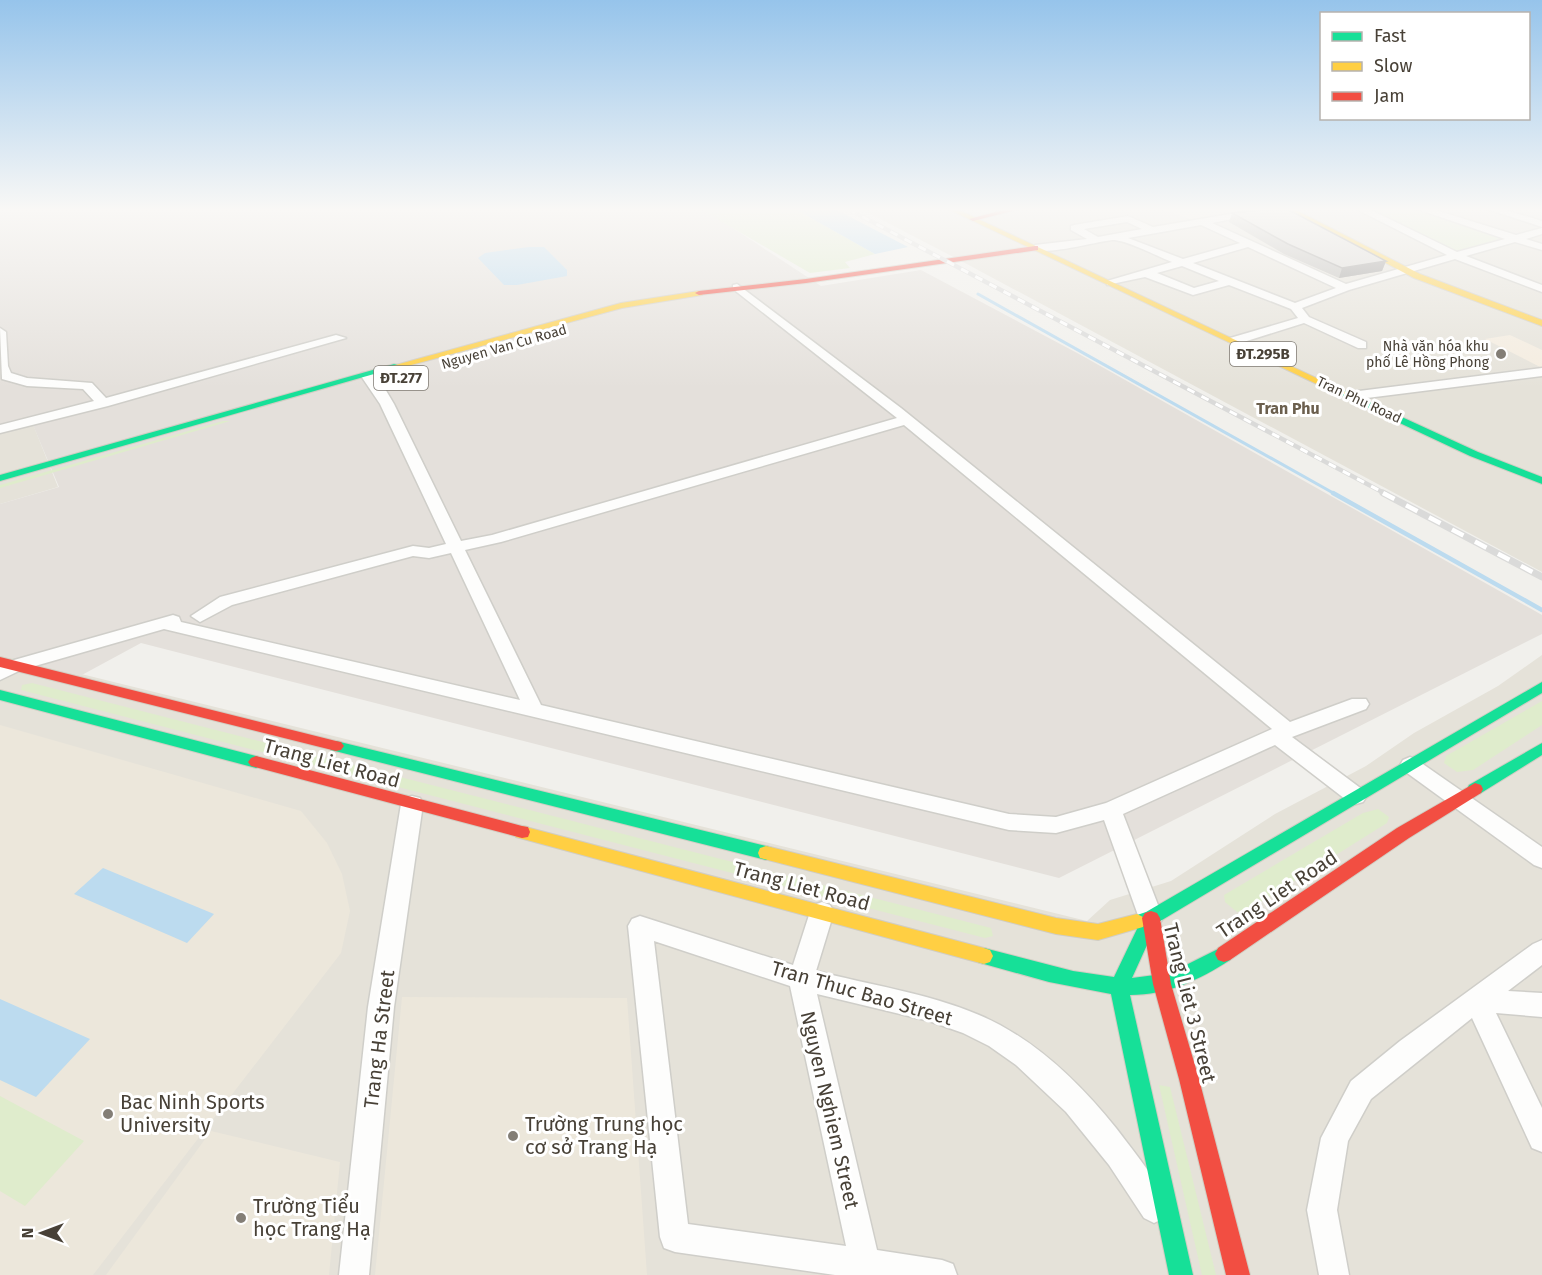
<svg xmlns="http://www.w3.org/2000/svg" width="1542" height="1275" font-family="'Fira Sans',sans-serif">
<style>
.residential{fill:#e5e2d9}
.commercial{fill:#f4ecdf}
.industrial{fill:#e4e0db}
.education{fill:#ece7db}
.green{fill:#dfeccc}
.water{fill:#bcdbef}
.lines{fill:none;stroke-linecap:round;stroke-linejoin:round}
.stream-far1{stroke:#bcdbef;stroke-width:3}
.stream{stroke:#bcdbef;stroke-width:4.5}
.street-casing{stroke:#cfcec9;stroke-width:3}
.fast-casing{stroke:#d1cdc3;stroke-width:2}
.slow-casing{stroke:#d1cdc3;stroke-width:2}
.jam-casing{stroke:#d1cdc3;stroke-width:2}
.street{fill:#fdfdfc;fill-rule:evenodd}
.fast{fill:#16e098;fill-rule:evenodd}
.slow{fill:#ffcf43;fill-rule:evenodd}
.jam{fill:#f24e42;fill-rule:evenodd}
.rail-far1-casing{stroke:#dadad9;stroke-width:4.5}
.rail-casing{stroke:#dadad9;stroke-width:7}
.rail-far1{stroke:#fff;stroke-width:3;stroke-dasharray:8;stroke-linecap:butt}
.rail{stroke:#fff;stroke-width:4.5;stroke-dasharray:13;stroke-linecap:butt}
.wall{fill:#bbb9b5}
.shaded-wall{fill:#989694}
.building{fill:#d9d7d3;stroke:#989694;stroke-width:1.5}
.poi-dot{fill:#837e76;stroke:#fff;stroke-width:2}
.labels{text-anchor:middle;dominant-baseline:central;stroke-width:6;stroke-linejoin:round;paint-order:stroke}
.far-poi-label{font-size:14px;fill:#484137;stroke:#fff;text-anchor:end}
.far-street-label{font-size:14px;fill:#484137;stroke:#fff}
.shield{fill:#fff;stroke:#7f7a73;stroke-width:1.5}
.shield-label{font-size:15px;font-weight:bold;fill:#484137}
.far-quarter-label{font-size:16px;font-weight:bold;fill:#6b5f4e;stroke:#fff}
.near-street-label{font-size:20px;fill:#484137;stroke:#fff}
.near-poi-label{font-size:20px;fill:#484137;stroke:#fff;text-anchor:start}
</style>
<rect width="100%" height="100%" fill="#f1f0ec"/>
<!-- residential -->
<g class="residential">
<polygon points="861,209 1542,209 1542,572 965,263"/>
<polygon points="30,417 58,487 0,504 0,425"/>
<polygon points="0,654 1087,921 1110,900 1171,881 1275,814 1366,766 1414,733 1498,686 1542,655 1542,1275 0,1275"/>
</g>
<!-- commercial -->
<g class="commercial">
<polygon points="1164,209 1265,209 1195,221"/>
<polygon points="1510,335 1542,350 1542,368 1485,339"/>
</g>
<!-- industrial -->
<polygon class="industrial" points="0,209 704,209 821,286 921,270 1079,354 1542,615 1542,634 1059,878 141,643 80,676 0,655 0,504 59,487 30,418 0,425"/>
<!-- education -->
<g class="education">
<polygon points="0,725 301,811 327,843 342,874 350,911 341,953 93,1275 0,1275"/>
<polygon points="402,997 627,998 647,1275 375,1275"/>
<polygon points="211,1131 340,1162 329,1275 106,1275"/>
</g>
<!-- green -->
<g class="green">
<polygon points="700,209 795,209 875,254 845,262 850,268 810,273"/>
<polygon points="1366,209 1414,209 1501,238 1463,251 1454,250"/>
<polygon points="223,421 230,421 0,488 0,485"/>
<polygon points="32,683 991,928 993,936 985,938 21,690 22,685"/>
<polygon points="1542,701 1542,725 1473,770 1457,772 1444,763 1446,756"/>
<polygon points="1378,809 1389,817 1387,823 1248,910 1237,912 1225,902 1224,895 1363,813"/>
<polygon points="1159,1085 1170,1087 1216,1275 1202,1275"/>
<polygon points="0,1096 84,1141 25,1206 0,1191"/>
</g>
<!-- water -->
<g class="water">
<polygon points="795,209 835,209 908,247 875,254"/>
<polygon points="529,247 544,247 567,270 567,276 517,285 504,285 478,258 485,253"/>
<polygon points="103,868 214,914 187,943 74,894"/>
<polygon points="0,999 90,1039 36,1097 0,1080"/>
</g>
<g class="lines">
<!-- stream-far1 -->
<polyline class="stream-far1" points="978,294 1335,494"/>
<!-- stream -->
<polyline class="stream" points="1333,493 1542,610"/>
<defs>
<g id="street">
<path d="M1260 209H1282L1212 223 1346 284 1447 255 1356 209H1369L1457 252 1505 239 1417 209H1432L1516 235 1542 228V234L1526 239 1542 244V250L1515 242 1466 256 1542 285V292L1455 259 1349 290 1302 308 1309 317 1366 342V348H1358L1304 323 1234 345 1228 341 1230 338 1298 318 1291 309 1229 285 1193 295 1145 277 1107 285V281L1172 262C1159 257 1125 239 1112 240 1095 242 1042 257 1030 248L1035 245 1087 239 1071 230V226L1074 225 1128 216 1153 227ZM1127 222 1142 229 1098 237 1084 229ZM1201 225 1240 243 1183 259 1128 238ZM1248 247 1336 288 1295 303 1193 263ZM1182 266 1219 281 1194 288 1157 273Z"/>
<polygon points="1487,209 1502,209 1542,221 1542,227"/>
<path d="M737 284 901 408 1290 722 1352 699H1366L1369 704 1366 709 1292 737 1363 790 1367 796 1363 802 1356 804 1349 802 1275 745 1123 814 1163 918 1159 925 1151 928 1143 925 1139 918 1104 820 1056 833 1009 830 164 629 21 670 0 680V666L7 662 173 615 179 617 181 622 520 700 451 553 429 558 413 556 232 605 200 622 191 616 220 597 413 546 429 548 446 544 380 404 361 376 362 373H372L381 382 394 404 461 541 492 535 897 418 733 289V285ZM904 425 1272 729 1106 803 1056 817 1009 814 541 705 465 550 501 542Z"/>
<polygon points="0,328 6,332 8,366 11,373 27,378 92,383 106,398 336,335 346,338 108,406 0,433 0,425 94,401 83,389 27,386 2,379"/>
<polygon points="1542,368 1542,376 1351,400 1344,396 1351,392"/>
<polygon points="1410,757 1417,760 1542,847 1542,868 1534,865 1403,770 1400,765 1403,760"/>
<polygon points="412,796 420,798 423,804 394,1007 369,1275 339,1275 368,1007 401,804 404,798"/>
<path d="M822 902 830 905 834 912 816 971C870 985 927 993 979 1015 1034 1038 1079 1082 1116 1128 1135 1153 1157 1179 1169 1208L1164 1218 1154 1223 1144 1218 1109 1165 1066 1112 1016 1065 989 1046 963 1033 929 1021 817 994 877 1250 942 1260 953 1264 957 1275H835L675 1252 664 1248 660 1237 628 926 632 919 640 916 793 965 810 912 814 905ZM654 941 790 986 846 1246 688 1224Z"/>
<polygon points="1542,940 1542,965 1508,991 1542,993 1542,1017 1496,1013 1542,1108 1542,1152 1532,1148 1472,1018 1371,1099 1348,1141 1337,1210 1349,1275 1319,1275 1307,1210 1321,1138 1351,1081 1400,1041 1533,944"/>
</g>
<g id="fast">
<polygon points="394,364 402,366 0,481 0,475"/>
<polygon points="1343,390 1478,452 1542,477 1542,484 1470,456 1340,395 1338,393"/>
<path d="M1542 682V693L1157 923 1132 978 1170 973 1224 946 1230 948 1233 954 1230 960C1199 980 1168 995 1130 995L1193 1275H1169L1111 994 1049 982 984 964 978 962 975 956 978 950 984 948 1073 971 1114 977 1137 929 1131 927 1128 922 1131 917 1146 912Z"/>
<polygon points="0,690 256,756 261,758 264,762 261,766 256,768 0,700"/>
<polygon points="336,741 766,846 772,848 774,853 772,858 766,860 331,750 328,746 331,742"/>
<polygon points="1542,743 1542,755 1481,793 1475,795 1469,793 1467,789 1469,785"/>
</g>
<g id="slow">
<polygon points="948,209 957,209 1348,393 1340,395"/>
<polygon points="1285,209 1294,209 1420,274 1542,320 1542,326 1414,278"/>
<polygon points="699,291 703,293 702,295 622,308 400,368 392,366 621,303"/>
<polygon points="522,826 984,948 990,950 993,956 990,962 984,964 516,837 514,832 516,827"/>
<polygon points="766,846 1056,918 1098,924 1137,914 1143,917 1146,922 1143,927 1098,940 1056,934 760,858 758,853 760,848"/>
</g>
<g id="jam">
<polygon points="1007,209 1020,209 973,221 969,219"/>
<polygon points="1035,246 1038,246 1038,250 806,283 699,295 695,293 699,291 806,279"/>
<polygon points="0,657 336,741 341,742 344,746 341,750 336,751 0,667"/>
<polygon points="256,756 522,826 528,827 530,832 528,837 522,838 251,766 248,762 251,758"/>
<polygon points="1475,783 1481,785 1483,789 1481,793 1409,838 1230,960 1224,962 1218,960 1215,954 1218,948 1397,828"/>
<polygon points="1151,911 1157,913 1160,918 1171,984 1199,1079 1250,1275 1226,1275 1179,1079 1153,984 1142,918 1145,913"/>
</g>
</defs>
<!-- street casing -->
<use href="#street" class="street-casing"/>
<!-- fast casing -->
<use href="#fast" class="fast-casing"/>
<!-- slow casing -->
<use href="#slow" class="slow-casing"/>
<!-- jam casing -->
<use href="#jam" class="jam-casing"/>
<!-- street -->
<use href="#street" class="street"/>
<!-- fast -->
<use href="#fast" class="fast"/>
<!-- slow -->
<use href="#slow" class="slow"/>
<!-- jam -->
<use href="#jam" class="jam"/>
<defs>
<polyline id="rail-far1" points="848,209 1386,494"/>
<polyline id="rail" points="1383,493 1542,577"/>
</defs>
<!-- rail-far1 casing -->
<use href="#rail-far1" class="rail-far1-casing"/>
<!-- rail casing -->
<use href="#rail" class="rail-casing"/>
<!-- rail-far1 -->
<use href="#rail-far1" class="rail-far1"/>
<!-- rail -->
<use href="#rail" class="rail"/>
</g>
<!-- wall -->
<polygon class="wall" points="1232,213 1386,261 1382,271 1339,278 1284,254 1229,222"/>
<!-- shaded-wall -->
<polygon class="shaded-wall" points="1386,261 1382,271 1339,278 1342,268"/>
<!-- building -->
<polygon class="building" points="1273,209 1287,209 1386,261 1342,268 1288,244 1232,213"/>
<!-- sky -->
<linearGradient id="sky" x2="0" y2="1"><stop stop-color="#96c4eb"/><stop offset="0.54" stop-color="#f9f8f6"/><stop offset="1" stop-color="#f9f8f6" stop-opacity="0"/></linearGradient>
<rect width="1542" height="388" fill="url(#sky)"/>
<!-- markers -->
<g class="poi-dot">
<circle cx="1501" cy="354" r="6"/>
<circle cx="108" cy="1114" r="6"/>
<circle cx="513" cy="1136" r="6"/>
<circle cx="241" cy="1218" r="6"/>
</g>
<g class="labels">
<!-- far-poi labels -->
<g class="far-poi-label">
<text x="1489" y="346">Nhà văn hóa khu<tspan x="1489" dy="16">phố Lê Hồng Phong</tspan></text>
</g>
<!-- far-street labels -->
<g class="far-street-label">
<text transform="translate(504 347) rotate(-16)">Nguyen Van Cu Road</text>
<text transform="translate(1359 400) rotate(25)">Tran Phu Road</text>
</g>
<!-- shield labels -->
<g class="shield">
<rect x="1230" y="342" width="66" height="24" rx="4.5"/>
<rect x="374" y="366" width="54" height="24" rx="4.5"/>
</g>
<g class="shield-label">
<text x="1263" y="354">ĐT.295B</text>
<text x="401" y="378">ĐT.277</text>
</g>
<!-- far-quarter labels -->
<g class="far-quarter-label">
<text x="1288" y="408">Tran Phu</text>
</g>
<!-- near-street labels -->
<g class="near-street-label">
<text transform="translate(332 763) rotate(15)">Trang Liet Road</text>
<text transform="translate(802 886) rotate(15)">Trang Liet Road</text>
<text transform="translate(1277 894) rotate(-34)">Trang Liet Road</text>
<text transform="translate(862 993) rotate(16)">Tran Thuc Bao Street</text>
<text transform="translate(1190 1003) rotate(76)">Trang Liet 3 Street</text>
<text transform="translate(379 1039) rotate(-83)">Trang Ha Street</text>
<text transform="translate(830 1110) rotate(77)">Nguyen Nghiem Street</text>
</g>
<!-- near-poi labels -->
<g class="near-poi-label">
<text x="120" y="1102">Bac Ninh Sports<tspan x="120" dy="23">University</tspan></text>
<text x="525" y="1124">Trường Trung học<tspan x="525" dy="23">cơ sở Trang Hạ</tspan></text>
<text x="253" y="1206">Trường Tiểu<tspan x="253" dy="23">học Trang Hạ</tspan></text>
</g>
</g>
<!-- legend -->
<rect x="1320" y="12" width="210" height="108" fill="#ffffff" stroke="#b6b3af" stroke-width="1.5"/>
<rect x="1332" y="32" width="30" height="9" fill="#16e098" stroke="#b6b3af" stroke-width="1.5"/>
<text x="1374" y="42" font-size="18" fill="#484137">Fast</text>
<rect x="1332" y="62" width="30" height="9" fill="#ffcf43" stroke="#b6b3af" stroke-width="1.5"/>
<text x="1374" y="72" font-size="18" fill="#484137">Slow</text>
<rect x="1332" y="92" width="30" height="9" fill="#f24e42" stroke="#b6b3af" stroke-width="1.5"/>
<text x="1374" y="102" font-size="18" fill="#484137">Jam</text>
<!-- north arrow -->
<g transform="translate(42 1233) rotate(270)" stroke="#ffffff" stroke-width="4.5" paint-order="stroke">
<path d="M0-4.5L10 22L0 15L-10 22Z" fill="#484137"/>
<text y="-9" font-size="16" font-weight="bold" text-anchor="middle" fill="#484137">N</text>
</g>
</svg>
